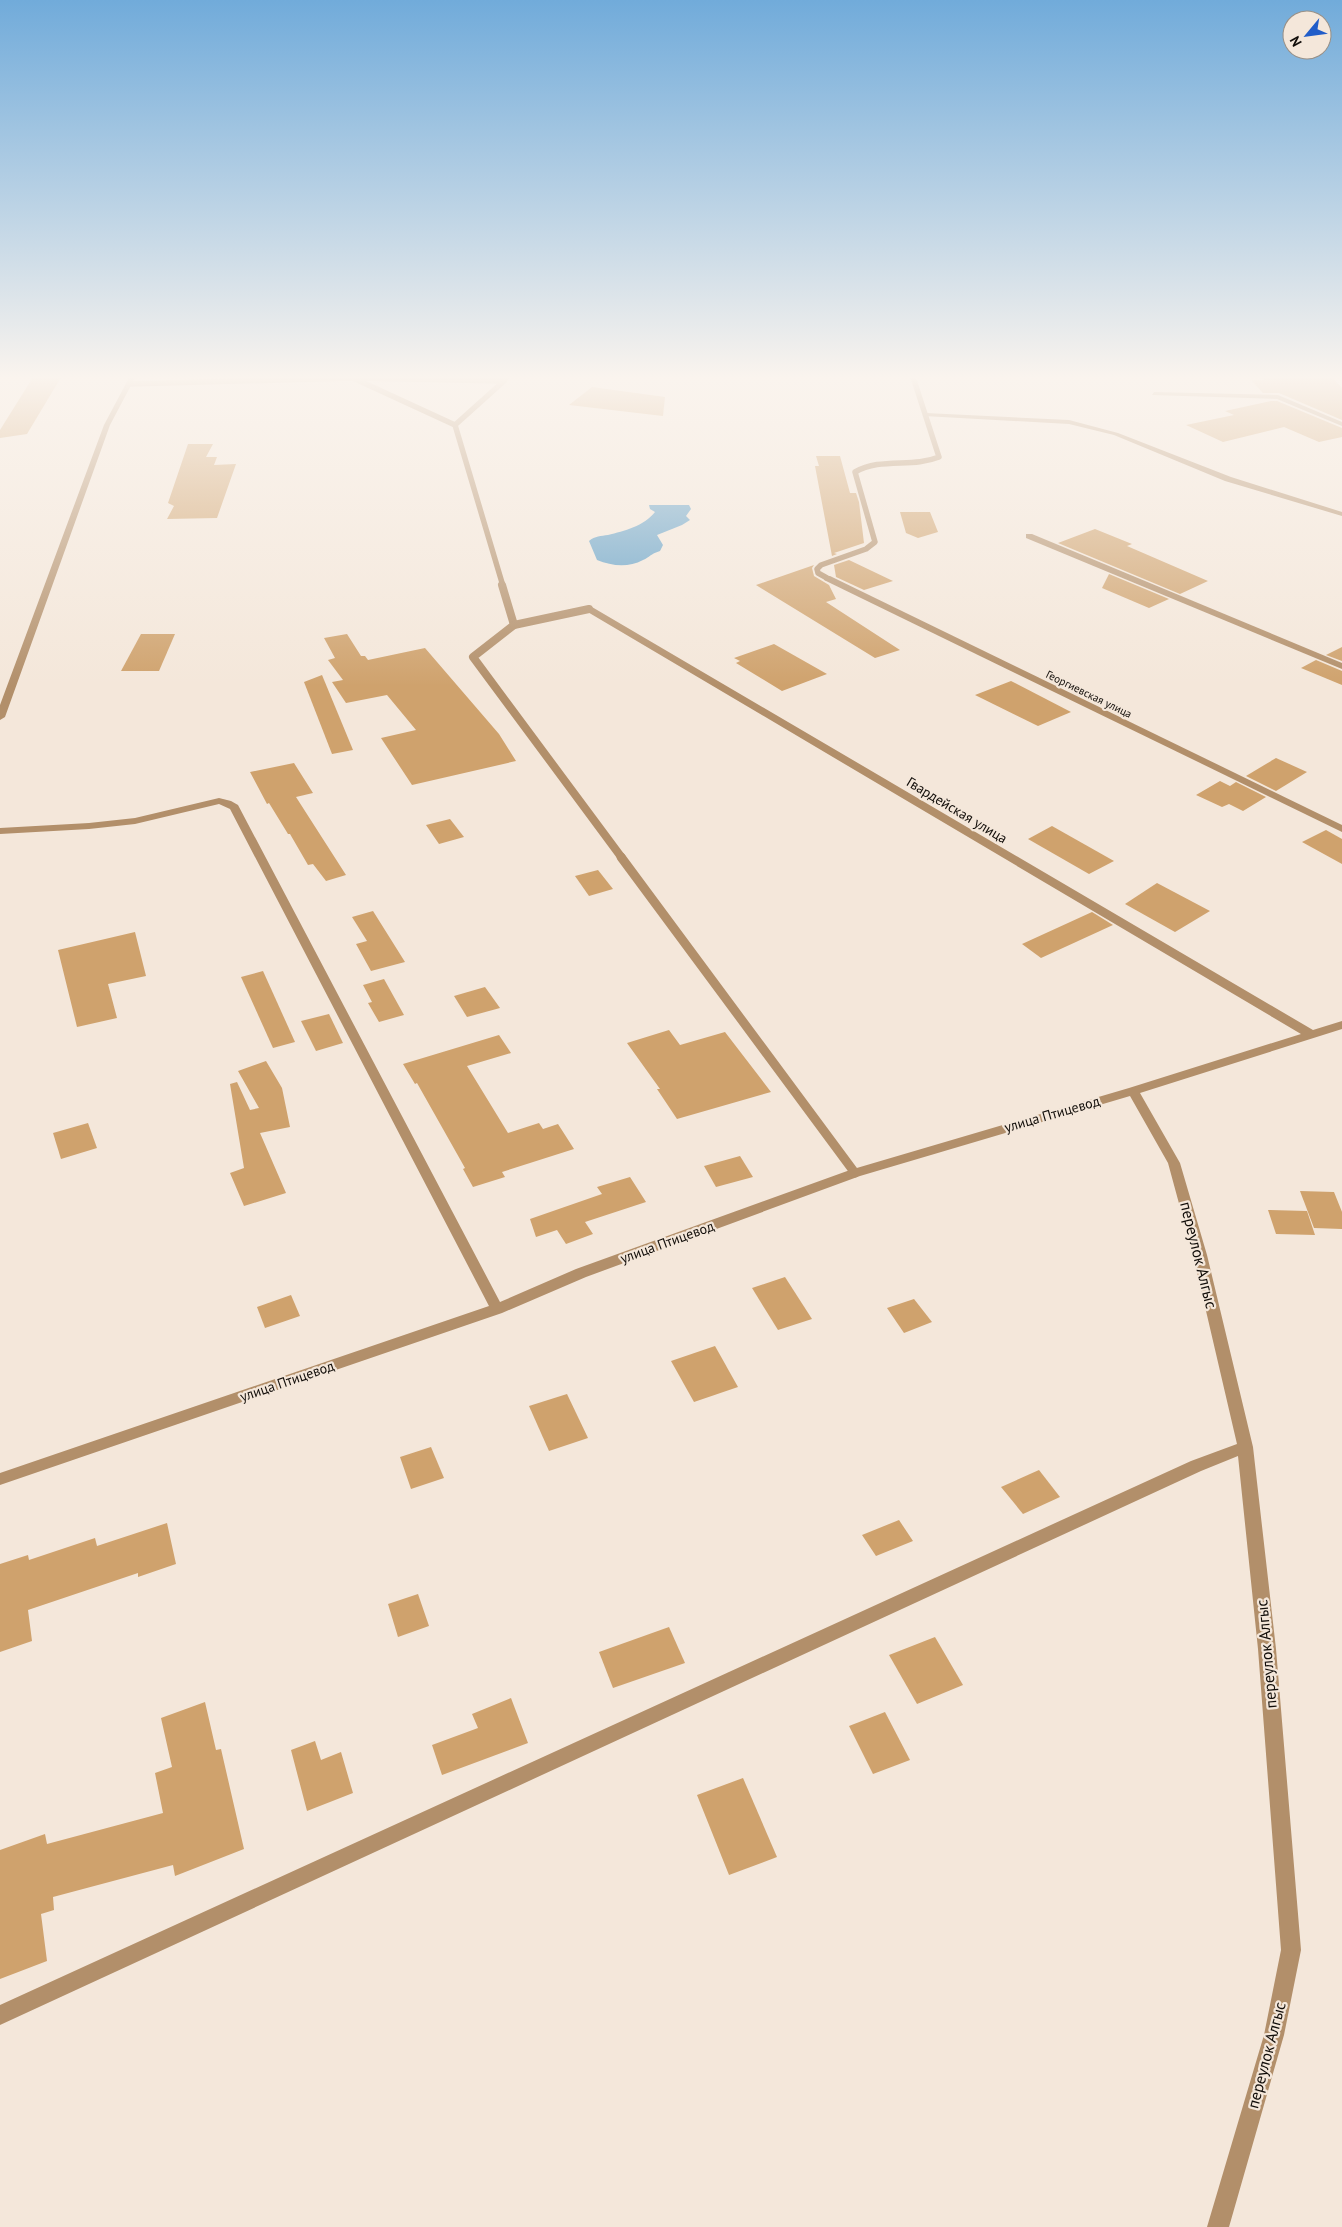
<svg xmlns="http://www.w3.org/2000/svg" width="1342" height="2227" font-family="'PT Sans',sans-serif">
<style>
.water{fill:#5f9ec6}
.building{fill:#cfa26d}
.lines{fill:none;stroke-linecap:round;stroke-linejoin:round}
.lane-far2{stroke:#b28f6a;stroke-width:5.5}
.lane-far1{stroke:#b28f6a;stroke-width:8}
.lane{stroke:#b28f6a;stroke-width:9}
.street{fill:#b28f6a;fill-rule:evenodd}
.labels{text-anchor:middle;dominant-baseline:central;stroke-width:4.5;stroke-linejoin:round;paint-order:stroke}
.far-street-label{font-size:11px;fill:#110d09;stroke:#f4e7da}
.street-label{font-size:14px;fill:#110d09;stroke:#f4e7da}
.near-street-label{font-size:16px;fill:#110d09;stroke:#f4e7da}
</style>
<rect width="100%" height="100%" fill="#f4e7da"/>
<!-- water -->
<path class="water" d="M649 505H689L691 509 686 516 690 520 682 525 657 535 663 545 660 551C650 554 650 557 643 560 628 568 612 566 597 560L589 541C595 536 601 536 608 535 624 531 644 526 655 512L650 509Z"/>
<!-- building -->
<g class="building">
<polygon points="35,374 63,374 27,434 0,438 0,430"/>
<polygon points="1332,377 1342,388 1342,420 1279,393 1263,393 1251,380 1264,380 1261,378"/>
<polygon points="592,387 665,397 663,416 569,405"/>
<polygon points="1271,401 1277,401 1342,428 1342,437 1319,442 1284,427 1223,442 1186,425 1234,415 1225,411"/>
<polygon points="188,444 213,444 206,457 217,457 214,465 236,464 217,518 167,519 174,506 168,503"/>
<polygon points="816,456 840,456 850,493 856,493 859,502 864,543 834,553 837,554 832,556 815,466 819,466"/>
<polygon points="900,512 930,512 938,532 918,538 906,533"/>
<polygon points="1095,529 1132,544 1127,546 1208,581 1180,594 1058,543"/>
<polygon points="849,560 893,581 864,590 836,577 834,565"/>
<polygon points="814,565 812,568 814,576 829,585 836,599 826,602 900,650 875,658 756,585"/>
<polygon points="1109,574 1169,599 1149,608 1102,588"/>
<polygon points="141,634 175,634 159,671 121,671"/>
<polygon points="347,634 361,656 365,656 368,660 425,648 499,734 516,761 412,785 381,738 416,730 387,695 346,703 332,682 343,680 328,660 335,658 324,638"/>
<polygon points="774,644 827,674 782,691 736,663 740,661 734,658"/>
<polygon points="1342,647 1342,661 1326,655"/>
<polygon points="1316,660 1342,671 1342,685 1301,668"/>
<polygon points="322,675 353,750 332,754 304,682"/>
<polygon points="1011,681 1071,712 1038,726 975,695"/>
<polygon points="1276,758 1307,772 1276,791 1246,776"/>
<polygon points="294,763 313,793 296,797 346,875 326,881 313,864 308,865 290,834 288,834 269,803 267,804 250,772"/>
<polygon points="1220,781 1230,786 1236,782 1266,797 1243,811 1229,804 1222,807 1196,795"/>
<polygon points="450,819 464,837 439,844 426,825"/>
<polygon points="1052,826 1114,861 1089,874 1028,839"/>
<polygon points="1326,830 1342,839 1342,864 1302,842"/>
<polygon points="598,870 613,889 589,896 575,876"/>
<polygon points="1157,883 1210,911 1175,932 1125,904"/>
<polygon points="373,911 405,962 371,971 356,944 367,941 352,917"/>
<polygon points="1092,912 1113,925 1041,958 1022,944"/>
<polygon points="135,932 146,976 108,984 117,1018 77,1027 58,950"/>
<polygon points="263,971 295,1042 273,1048 241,977"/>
<polygon points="384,979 404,1015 379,1022 368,1003 372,1002 363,985"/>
<polygon points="485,987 500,1008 467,1017 454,996"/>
<polygon points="329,1014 343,1043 316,1051 301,1021"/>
<polygon points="669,1030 680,1045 725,1032 771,1092 677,1119 657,1089 660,1089 627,1043"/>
<polygon points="499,1035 511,1053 467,1066 508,1133 539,1123 543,1129 558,1124 574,1149 502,1172 505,1177 473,1187 463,1169 465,1168 417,1083 415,1084 403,1064"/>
<polygon points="266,1061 282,1088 290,1127 260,1133 286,1193 244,1206 230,1173 244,1168 230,1084 237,1082 250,1110 259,1108 238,1071"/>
<polygon points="88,1123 97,1148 61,1159 53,1133"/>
<polygon points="740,1156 753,1177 716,1187 704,1166"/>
<polygon points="630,1177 646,1202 585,1222 593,1234 566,1244 557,1230 536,1237 530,1219 602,1194 597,1187"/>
<polygon points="1300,1191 1334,1192 1342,1212 1342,1229 1314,1228"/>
<polygon points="1268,1210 1307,1211 1315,1235 1276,1234"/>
<polygon points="785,1277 812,1319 778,1330 752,1288"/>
<polygon points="291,1295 300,1316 265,1328 257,1307"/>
<polygon points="914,1299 932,1322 904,1333 887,1308"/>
<polygon points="715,1346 738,1387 694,1402 671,1361"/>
<polygon points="567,1394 588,1438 549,1451 529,1406"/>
<polygon points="431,1447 444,1478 411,1489 400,1457"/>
<polygon points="1039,1470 1060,1497 1023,1514 1001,1487"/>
<polygon points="899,1520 913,1541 876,1556 862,1535"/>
<polygon points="167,1523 176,1564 138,1577 138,1573 28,1610 32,1641 0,1652 0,1564 28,1555 29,1560 95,1538 97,1546"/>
<polygon points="418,1594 429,1626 398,1637 388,1604"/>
<polygon points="669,1627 685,1663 613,1688 599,1652"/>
<polygon points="935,1637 963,1685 917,1704 889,1655"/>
<polygon points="511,1698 528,1743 442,1775 432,1745 478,1728 472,1714"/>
<polygon points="205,1702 216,1750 221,1749 244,1849 175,1876 173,1865 53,1897 54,1910 41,1914 47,1961 0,1979 0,1850 45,1834 47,1844 163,1813 155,1773 172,1767 161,1718"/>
<polygon points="885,1712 910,1760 873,1774 849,1726"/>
<polygon points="315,1741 321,1760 341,1752 353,1793 307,1811 291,1750"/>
<polygon points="743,1778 777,1857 729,1875 697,1795"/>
</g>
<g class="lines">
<!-- lane-far2 -->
<g class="lane-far2">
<polyline points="356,378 504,381 509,374"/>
<polyline points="129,384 353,378 455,425 503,586"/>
<polyline points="455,425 504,381"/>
<path d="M827 578 818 573 817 569 821 565 866 549 875 542 855 472C881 457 912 468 939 457L912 374"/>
</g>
<!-- lane-far1 -->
<g class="lane-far1">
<polyline points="502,585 514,625 473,657 622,858"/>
<polyline points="514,625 589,609"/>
</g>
<!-- lane -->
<polyline class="lane" points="621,857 855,1173"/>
<!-- street -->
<g class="street">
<polygon points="131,374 137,374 110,425 5,717 0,720 0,705 104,425"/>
<polygon points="1154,392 1278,395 1342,422 1342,426 1277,399 1152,395"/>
<polygon points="926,413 1069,420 1118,433 1231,477 1342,512 1342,516 1225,481 1114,435 1069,424 924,416 924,414"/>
<polygon points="1026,534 1032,534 1342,663 1342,669 1026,538"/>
<polygon points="824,576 830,576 1342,825 1342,832 824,580"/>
<polygon points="586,607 592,607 1313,1030 1342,1021 1342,1029 1140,1093 1180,1163 1207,1255 1253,1447 1276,1649 1301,1950 1284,2035 1229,2227 1207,2227 1264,2035 1281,1950 1258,1649 1238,1456 1201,1471 0,2025 0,2005 1191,1461 1237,1444 1193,1255 1168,1163 1130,1096 860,1176 586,1277 502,1313 0,1485 0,1473 489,1306 230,809 219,804 135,824 89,829 0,834 0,828 89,823 135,818 219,798 231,801 238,805 500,1302 576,1269 850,1170 1129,1088 1301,1034 586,611"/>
</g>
</g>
<!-- sky -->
<linearGradient id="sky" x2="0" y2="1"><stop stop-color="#71abda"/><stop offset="0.55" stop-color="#faf4ee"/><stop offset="1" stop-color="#faf4ee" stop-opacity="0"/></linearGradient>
<rect width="1342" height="686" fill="url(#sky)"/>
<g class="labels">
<!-- far-street labels -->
<g class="far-street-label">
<text transform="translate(1089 694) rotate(26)">Георгиевская улица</text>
</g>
<!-- street labels -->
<g class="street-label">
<text transform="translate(957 810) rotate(31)">Гвардейская улица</text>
<text transform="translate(1052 1114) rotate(-16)">улица Птицевод</text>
<text transform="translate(667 1242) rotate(-20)">улица Птицевод</text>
<text transform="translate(287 1381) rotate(-19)">улица Птицевод</text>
</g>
<!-- near-street labels -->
<g class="near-street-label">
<text transform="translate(1199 1255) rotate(76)">переулок Алгыс</text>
<text transform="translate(1266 1654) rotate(-95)">переулок Алгыс</text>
<text transform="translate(1266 2055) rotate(-75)">переулок Алгыс</text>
</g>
</g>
<!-- north arrow -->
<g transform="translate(1307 35) rotate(241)"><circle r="24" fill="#f4e7da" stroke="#999086"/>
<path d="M0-4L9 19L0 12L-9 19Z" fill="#215dc9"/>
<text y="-8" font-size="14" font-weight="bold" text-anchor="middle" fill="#110d09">N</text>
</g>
</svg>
